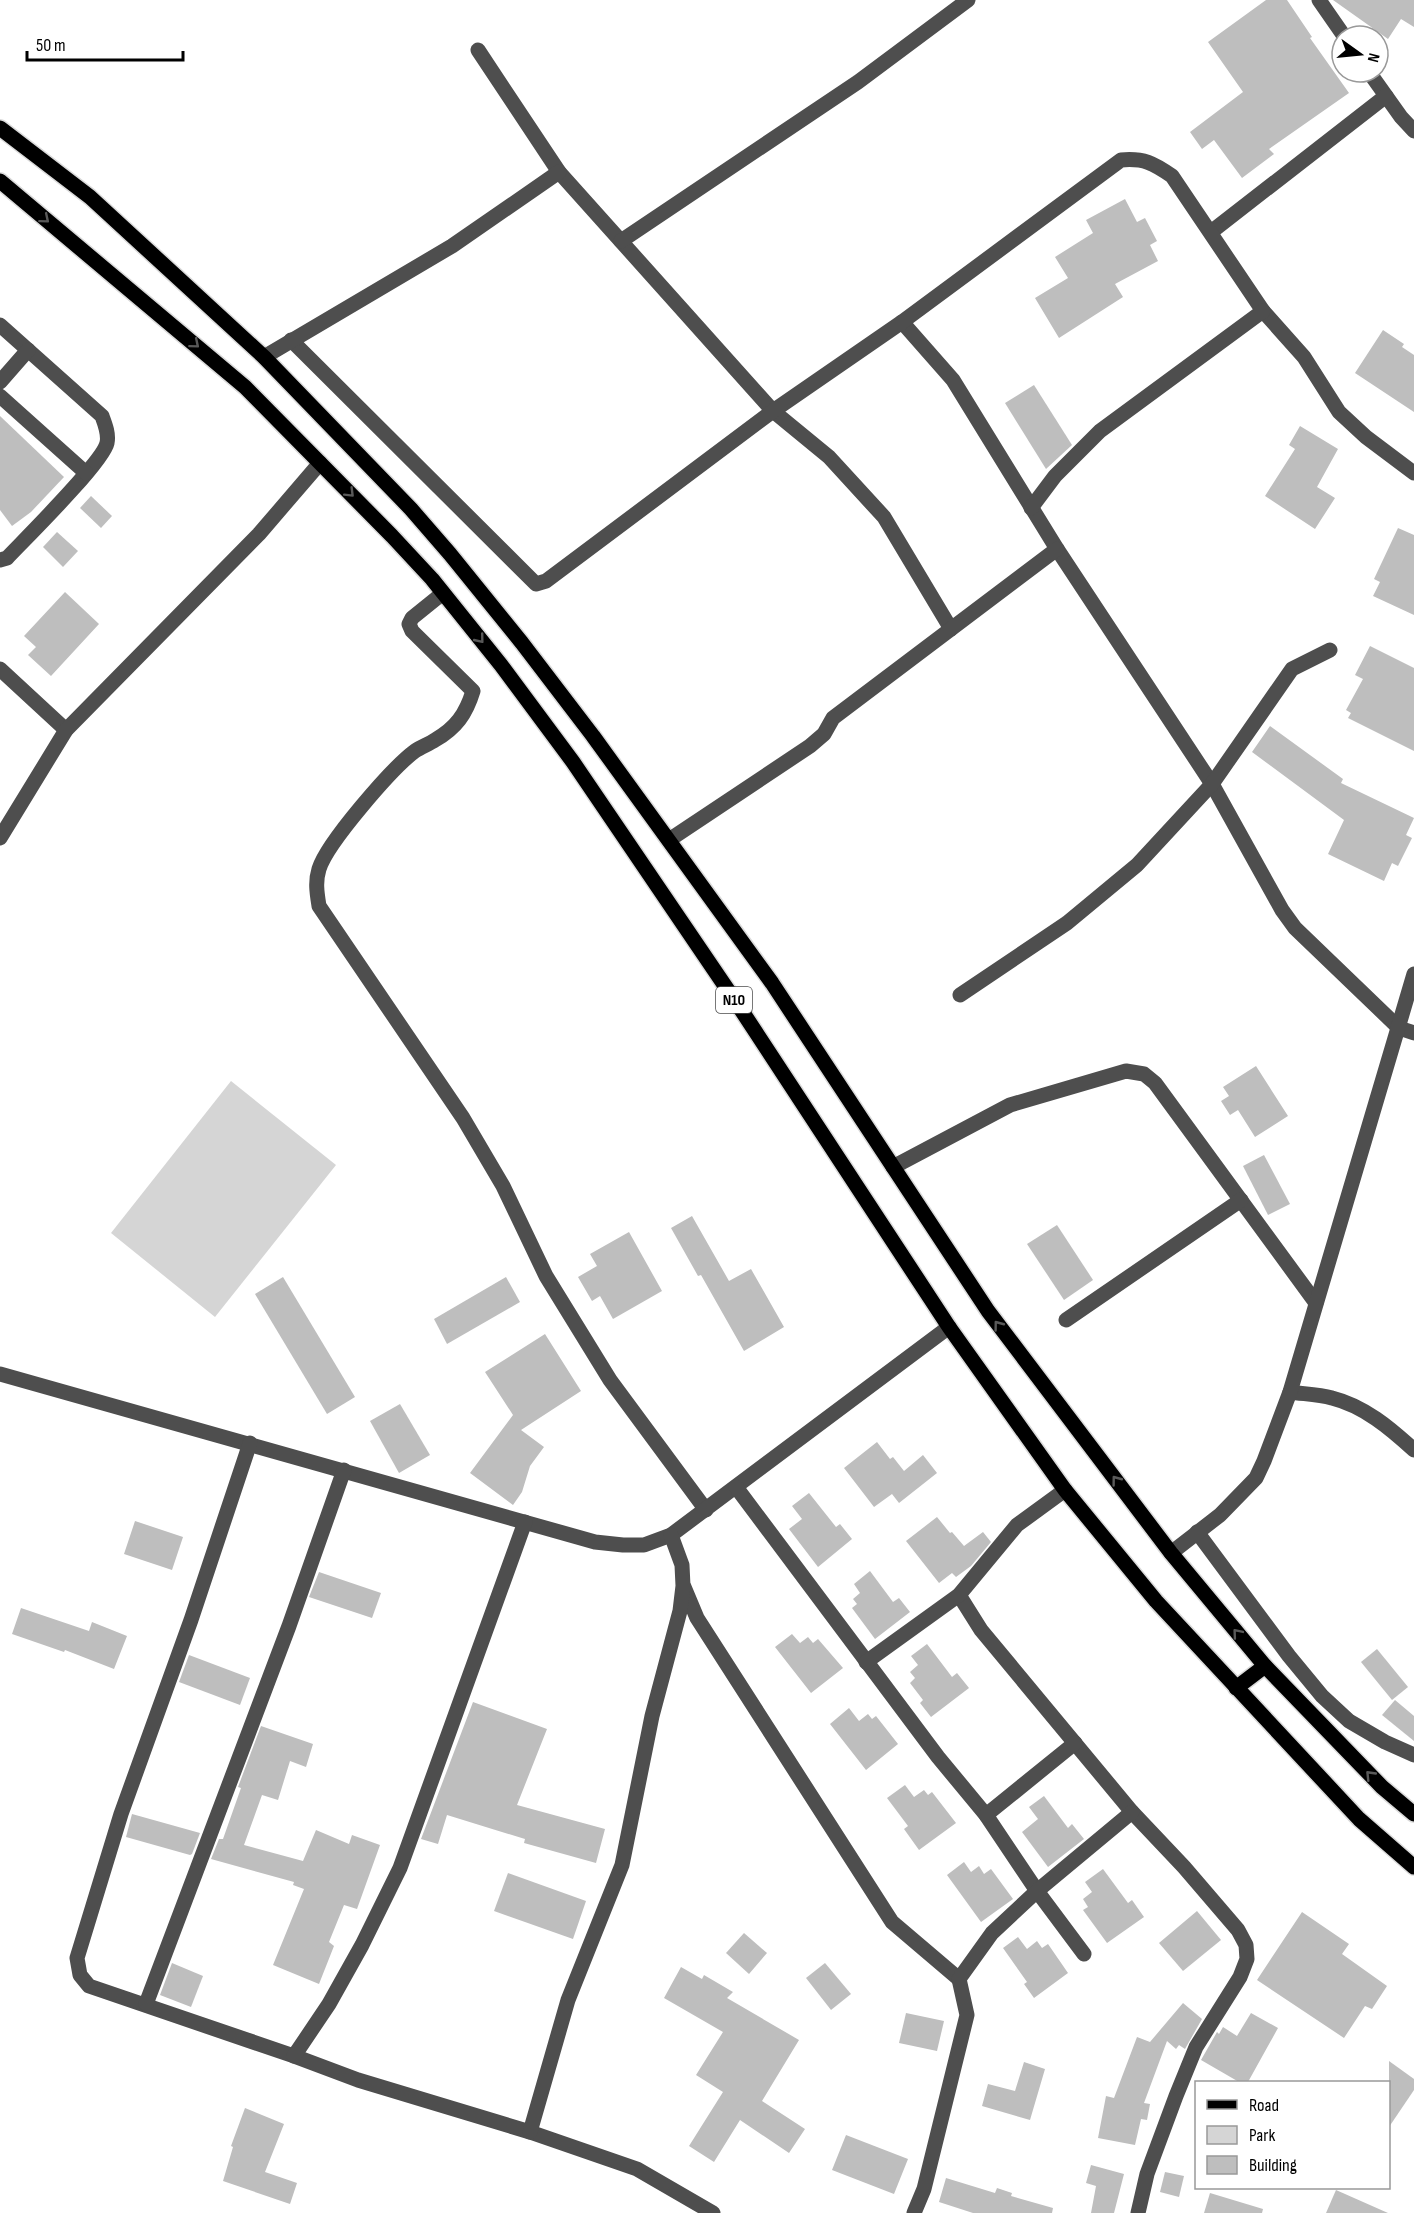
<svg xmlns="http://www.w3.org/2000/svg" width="1414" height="2213" font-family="'Sofia Sans Condensed',sans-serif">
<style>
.green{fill:#d5d5d5}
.building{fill:#bebebe}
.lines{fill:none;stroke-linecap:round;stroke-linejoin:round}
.major-casing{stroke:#dbdbdb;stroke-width:18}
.minor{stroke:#4e4e4e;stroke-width:15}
.major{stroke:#000;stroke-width:15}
.oneway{stroke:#595959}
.labels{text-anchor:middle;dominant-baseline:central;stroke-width:4.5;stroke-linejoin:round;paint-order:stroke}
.shield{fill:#fff;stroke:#4c4c4c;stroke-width:1.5}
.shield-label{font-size:16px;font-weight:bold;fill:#000}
</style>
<rect width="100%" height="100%" fill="#fff"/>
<!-- green -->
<polygon class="green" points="231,1081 336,1165 215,1317 111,1233"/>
<!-- building -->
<g class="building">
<polygon points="1266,0 1287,0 1312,37 1310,38 1349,93 1269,149 1274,154 1242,178 1214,140 1202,149 1190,132 1243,92 1208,42"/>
<polygon points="1333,0 1414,0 1414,27 1401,19 1388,39"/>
<polygon points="1125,199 1137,222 1145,218 1157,241 1150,245 1158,261 1115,284 1123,297 1059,338 1035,298 1068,278 1055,257 1093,233 1086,220"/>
<polygon points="1383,330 1404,344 1402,347 1414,355 1414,412 1355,373"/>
<polygon points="1034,385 1072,445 1046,469 1005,403"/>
<polygon points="0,416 64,477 31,512 12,526 0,510"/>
<polygon points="1300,426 1338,449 1317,487 1335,498 1315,529 1265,496 1295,449 1289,445"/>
<polygon points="91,496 112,516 101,528 80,508"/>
<polygon points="1398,528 1414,535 1414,615 1373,596 1380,582 1374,579"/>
<polygon points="57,532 78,551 63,567 43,547"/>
<polygon points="65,592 99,624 51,676 28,655 36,647 24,636"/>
<polygon points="1370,646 1414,668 1414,751 1348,718 1351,713 1346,710 1363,679 1355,675"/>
<polygon points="1270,726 1343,779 1341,783 1414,818 1406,835 1412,838 1398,866 1392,863 1384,881 1328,854 1344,820 1252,752"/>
<polygon points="1256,1066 1288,1116 1255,1137 1238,1110 1230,1115 1221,1101 1229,1096 1223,1087"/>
<polygon points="1264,1155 1290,1204 1268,1215 1243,1166"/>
<polygon points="692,1216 729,1281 751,1269 784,1327 744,1351 701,1275 698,1276 671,1228"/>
<polygon points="1057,1225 1093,1280 1064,1300 1027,1244"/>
<polygon points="629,1232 662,1291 613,1319 600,1296 592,1301 578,1277 597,1266 590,1254"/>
<polygon points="283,1277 355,1397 327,1414 255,1294"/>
<polygon points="506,1277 520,1302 447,1344 434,1319"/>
<polygon points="545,1334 581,1391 521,1430 544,1447 530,1466 522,1492 513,1505 470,1473 513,1415 485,1372"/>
<polygon points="400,1404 430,1455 399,1473 370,1421"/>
<polygon points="877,1442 890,1459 893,1457 904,1471 923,1455 937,1473 899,1503 892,1494 874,1507 844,1468"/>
<polygon points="809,1493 836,1527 840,1524 852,1539 818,1567 789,1529 802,1519 792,1506"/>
<polygon points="937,1517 950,1533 952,1532 964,1546 983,1532 991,1542 971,1566 956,1577 952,1573 939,1583 906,1541"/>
<polygon points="135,1521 183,1537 172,1570 124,1554"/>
<polygon points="870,1571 893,1602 899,1598 910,1612 875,1639 852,1608 857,1604 853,1599 860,1593 854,1584"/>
<polygon points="319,1572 381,1593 372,1618 309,1597"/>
<polygon points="21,1608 89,1631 92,1622 127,1636 114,1669 65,1650 64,1652 12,1634"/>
<polygon points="792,1634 800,1643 808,1637 813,1643 818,1639 843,1668 811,1693 775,1647"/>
<polygon points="927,1644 952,1677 957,1673 969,1688 931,1717 920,1703 923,1700 910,1683 915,1678 910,1672 918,1665 911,1656"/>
<polygon points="1377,1649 1408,1687 1392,1700 1361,1662"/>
<polygon points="189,1655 250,1678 240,1705 179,1682"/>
<polygon points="1395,1700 1414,1716 1414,1741 1382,1715"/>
<polygon points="473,1702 547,1729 517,1805 605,1829 596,1863 524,1843 525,1839 447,1815 438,1844 421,1839"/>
<polygon points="849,1708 859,1721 868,1714 872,1719 876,1716 898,1744 866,1770 830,1724"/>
<polygon points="261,1726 313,1744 306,1767 290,1761 278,1800 262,1795 244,1845 303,1861 316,1830 349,1844 352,1835 380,1845 357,1909 344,1905 329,1942 334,1946 319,1984 273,1965 304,1889 293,1885 294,1882 211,1859 219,1839 223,1839 241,1788 238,1787"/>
<polygon points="905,1785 914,1797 924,1790 928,1795 932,1792 956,1823 919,1850 904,1829 908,1826 887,1798"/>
<polygon points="1044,1796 1068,1828 1072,1824 1084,1839 1048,1867 1022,1832 1038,1819 1029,1807"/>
<polygon points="132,1814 200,1833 192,1854 190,1855 126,1837"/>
<polygon points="964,1862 971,1872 979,1866 984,1874 991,1869 1013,1899 981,1922 947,1875"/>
<polygon points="1103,1869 1128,1903 1132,1900 1144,1917 1107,1943 1083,1910 1088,1907 1083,1899 1092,1892 1085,1882"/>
<polygon points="508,1873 586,1901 573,1939 494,1911"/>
<polygon points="1197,1911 1221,1940 1183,1971 1159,1943"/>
<polygon points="1302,1912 1349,1944 1342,1954 1387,1986 1372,2009 1365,2006 1344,2038 1257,1980"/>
<polygon points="744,1933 767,1953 749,1974 726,1953"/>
<polygon points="1018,1937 1027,1949 1037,1941 1042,1948 1048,1944 1068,1973 1034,1998 1024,1984 1027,1982 1003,1948"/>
<polygon points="172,1963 203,1976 191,2007 160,1995"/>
<polygon points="825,1963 851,1994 831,2010 806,1978"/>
<polygon points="681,1967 702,1979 704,1975 733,1992 727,1998 799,2040 762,2101 805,2129 789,2153 740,2120 714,2162 689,2146 723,2092 696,2075 723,2032 664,1998"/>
<polygon points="1183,2003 1202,2019 1185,2049 1179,2045 1176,2049 1167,2041 1144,2103 1150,2104 1147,2120 1141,2119 1135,2145 1098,2138 1106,2096 1114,2098 1137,2037 1150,2042"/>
<polygon points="906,2013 944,2021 937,2051 899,2043"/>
<polygon points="1251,2013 1278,2028 1248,2082 1239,2082 1201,2060 1217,2032 1219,2034 1223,2027 1237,2036"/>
<polygon points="1389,2061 1414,2079 1414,2090 1389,2127"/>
<polygon points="1024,2062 1045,2069 1030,2120 982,2106 988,2084 1015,2091"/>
<polygon points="245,2108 284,2124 265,2172 297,2183 290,2204 223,2181 233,2147 231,2146"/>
<polygon points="846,2135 908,2159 894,2194 832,2170"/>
<polygon points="1091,2165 1124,2174 1114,2213 1091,2213 1096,2186 1086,2183"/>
<polygon points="1165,2172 1184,2176 1179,2197 1160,2192"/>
<polygon points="946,2178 995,2193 997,2188 1012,2193 1011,2196 1053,2208 1052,2213 973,2213 939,2202"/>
<polygon points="1336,2190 1388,2213 1326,2213"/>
<polygon points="1210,2193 1263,2209 1262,2213 1204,2213"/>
</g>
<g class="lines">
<defs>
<g id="major">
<polyline points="0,128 90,197 264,357 411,509 450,554 522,643 593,736 772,983 988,1311 1171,1553 1265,1666 1382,1787 1414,1814"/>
<polyline points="0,181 245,387 392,536 432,579 501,665 573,762 738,1005 949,1327 1065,1490 1156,1601 1359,1819 1414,1867"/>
<polyline points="1236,1688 1265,1666"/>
</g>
</defs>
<!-- major casing -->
<use href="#major" class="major-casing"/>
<!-- minor -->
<g class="minor">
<polyline points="1319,0 1344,36"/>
<polyline points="478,50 559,172 773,411 829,457 884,517 951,629"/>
<polyline points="1369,72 1401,117 1414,131"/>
<polyline points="1211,232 1386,96"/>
<polyline points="621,241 858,82 968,0"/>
<polyline points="902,322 953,380 1057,549 1212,784 1282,910 1295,928 1399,1028 1414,1033"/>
<path d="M0 325 102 416C105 424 109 434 107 443 103 462 25 539 7 558L0 560"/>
<path d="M291 340 536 584 546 581 773 411 902 322 1121 160C1144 158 1153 163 1172 176L1263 311 1304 357 1339 412 1366 437 1414 473"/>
<polyline points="264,357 452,246 559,172"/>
<polyline points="0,382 28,350"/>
<polyline points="0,396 86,473"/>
<polyline points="1031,508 1055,476 1100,431 1263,311"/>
<path d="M443 593 412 618 409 624 412 631 473 691C466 714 456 728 435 740 429 744 421 747 415 751 392 768 327 843 319 869 315 882 317 893 319 906L463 1118 503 1186 546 1276 610 1380 706 1510"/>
<polyline points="0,669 66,730"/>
<polyline points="0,838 66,730 259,534 320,463"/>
<polyline points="669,840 810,746 824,734 833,718 1057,549"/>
<polyline points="960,995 1067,923 1137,865 1212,784 1292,669 1330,650"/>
<polyline points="893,1167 1010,1105 1126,1071 1144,1074 1155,1083 1316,1303"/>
<polyline points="1066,1320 1241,1200"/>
<polyline points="0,1374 595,1542 623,1545 644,1545 671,1535 949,1327"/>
<path d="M1290 1392C1303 1394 1318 1394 1332 1398 1364 1406 1390 1428 1414 1450"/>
<polyline points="250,1443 191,1620 121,1814 77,1958 80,1975 89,1986 294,2056 358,2080 530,2132 637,2169 713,2213"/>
<polyline points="736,1487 938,1757 986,1815 1037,1891 1084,1954"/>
<polyline points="1197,1532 1289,1656 1322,1696 1349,1721 1385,1742 1414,1755"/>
<polyline points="1171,1553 1220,1515 1256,1478 1264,1461 1290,1392 1414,974"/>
<polyline points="684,1587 697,1618 892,1922 959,1979"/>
<polyline points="959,1595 981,1630 1132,1812 1184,1867 1238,1930 1246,1945 1247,1959 1240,1977 1196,2047 1176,2096 1147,2174 1138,2213"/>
<polyline points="866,1662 959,1595 1017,1525 1065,1490"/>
<polyline points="986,1815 1075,1743"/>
<polyline points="146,2004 289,1626 344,1470"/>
<polyline points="294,2056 329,2004 362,1945 400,1868 525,1522"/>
<polyline points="530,2132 568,2000 622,1865 652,1716 680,1611 683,1586 682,1565 671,1535"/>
<polyline points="914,2213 924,2189 967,2015 959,1979 992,1933 1037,1891 1132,1812"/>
</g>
<!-- major -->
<use href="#major" class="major"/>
</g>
<!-- one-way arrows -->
<defs><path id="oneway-chevron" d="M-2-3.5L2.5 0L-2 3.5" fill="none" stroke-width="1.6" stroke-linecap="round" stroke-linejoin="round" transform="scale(1.5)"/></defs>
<g class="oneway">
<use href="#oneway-chevron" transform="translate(45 219) rotate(40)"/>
<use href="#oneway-chevron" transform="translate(195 344) rotate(40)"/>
<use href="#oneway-chevron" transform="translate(350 493) rotate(45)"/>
<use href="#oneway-chevron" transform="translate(480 639) rotate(51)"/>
<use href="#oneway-chevron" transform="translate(998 1325) rotate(-127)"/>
<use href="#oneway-chevron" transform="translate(1116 1480) rotate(-127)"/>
<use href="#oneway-chevron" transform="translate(1237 1633) rotate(-130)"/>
<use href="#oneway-chevron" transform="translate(1370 1775) rotate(-134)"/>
</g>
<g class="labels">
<!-- shield labels -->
<rect class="shield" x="716" y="987" width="36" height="26" rx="4.5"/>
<g class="shield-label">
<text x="734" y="1000">N10</text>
</g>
</g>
<!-- legend -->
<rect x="1195" y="2081" width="195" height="108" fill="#ffffff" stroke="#999999" stroke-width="1.5"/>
<rect x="1207" y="2100" width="30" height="9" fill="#000000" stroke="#999999" stroke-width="1.5"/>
<text x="1249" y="2111" font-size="18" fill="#000000">Road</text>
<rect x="1207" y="2126" width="30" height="18" fill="#d5d5d5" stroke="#999999" stroke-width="1.5"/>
<text x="1249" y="2141" font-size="18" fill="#000000">Park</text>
<rect x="1207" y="2156" width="30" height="18" fill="#bebebe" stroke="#999999" stroke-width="1.5"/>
<text x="1249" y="2171" font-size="18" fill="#000000">Building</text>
<!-- north arrow -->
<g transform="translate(1360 54) rotate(105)"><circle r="28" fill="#ffffff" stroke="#999999" stroke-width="1.5"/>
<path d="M0-4.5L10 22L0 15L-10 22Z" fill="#000000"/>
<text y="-9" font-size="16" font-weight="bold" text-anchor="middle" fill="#000000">N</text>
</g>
<!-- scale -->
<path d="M27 51v9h156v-9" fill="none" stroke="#000000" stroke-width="3"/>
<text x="36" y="51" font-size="18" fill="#000000" stroke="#ffffff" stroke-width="4.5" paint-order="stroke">50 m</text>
</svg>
